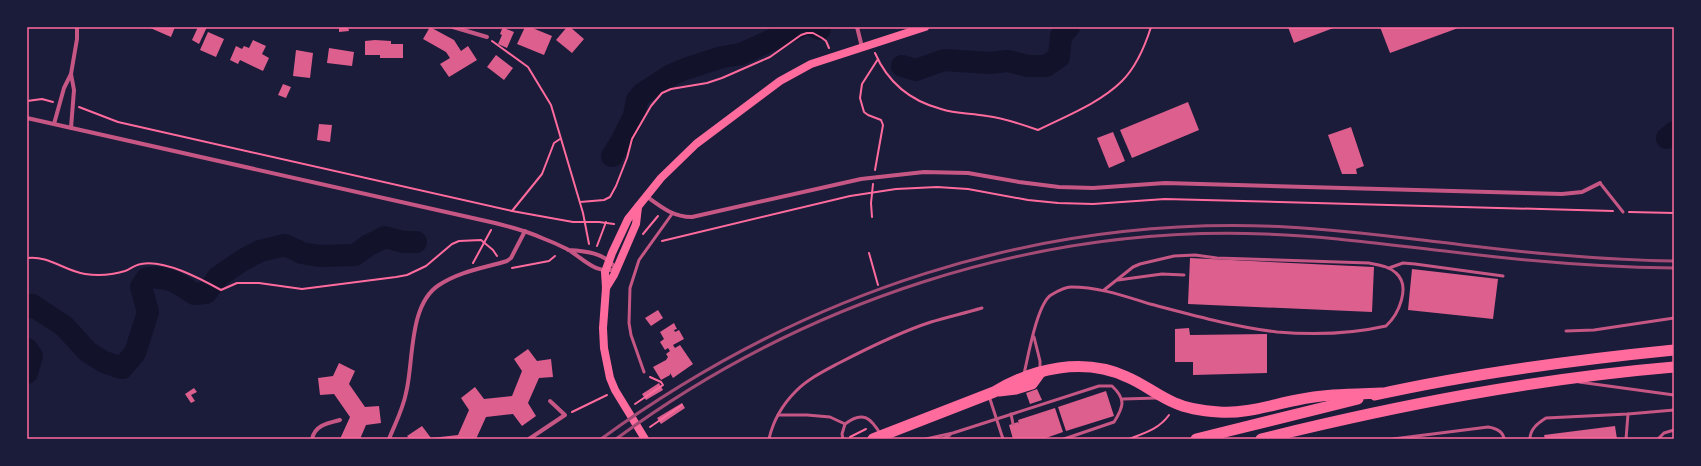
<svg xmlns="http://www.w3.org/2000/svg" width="1701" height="466" font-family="'Archivo Narrow',sans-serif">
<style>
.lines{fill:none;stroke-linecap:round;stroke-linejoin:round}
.river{stroke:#12122b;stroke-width:22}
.building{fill:#dd5f8e}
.path{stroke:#ff6b9d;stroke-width:2}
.service{stroke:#c65784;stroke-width:3}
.minor{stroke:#c65784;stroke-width:4}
.secondary{stroke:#ff6b9d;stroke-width:8}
.trunk{stroke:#ff6b9d;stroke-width:11}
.rail{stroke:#a44b75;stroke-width:3}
.neatline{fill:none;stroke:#ff6b9d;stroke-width:1.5}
</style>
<rect width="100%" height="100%" fill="#1b1b3a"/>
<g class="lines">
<!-- river -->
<g class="river">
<polyline points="815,27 820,29"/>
<polyline points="902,66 916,70 944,60 990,63 1008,61 1028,66 1046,66 1059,57 1061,36 1069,27"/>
<polyline points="1667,138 1674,132"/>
<polyline points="612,156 621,142 634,116 637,100 642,94 671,75 685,69 722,57 741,54 800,27"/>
<path d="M27 308 32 305 64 326 88 352 104 362 122 368 135 353 148 312 141 287 147 278C166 275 179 283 194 294L206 293 218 277 243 260 260 251 285 245 302 253 319 256 355 255 367 246 385 237 403 242H416"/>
<polyline points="27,349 32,356 27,373"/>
</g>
</g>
<!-- building -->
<g class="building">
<polygon points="148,27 175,27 171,37"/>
<polygon points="198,27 207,27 199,44 192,40"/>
<polygon points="339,27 348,27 349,31 339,32"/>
<polygon points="430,27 454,40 461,51 468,46 477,60 449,77 440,64 450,58 446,52 423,39"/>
<polygon points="525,27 530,27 552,36 544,55 517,44"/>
<polygon points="567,27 570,27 584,39 572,53 556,40"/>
<polygon points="1288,27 1336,27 1294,43"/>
<polygon points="1380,27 1461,27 1390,53"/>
<polygon points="504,28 514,32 507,48 498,44 502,35 500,34 502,29"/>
<polygon points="208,32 224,39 216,57 200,50"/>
<polygon points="253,40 266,46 262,54 269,58 263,71 240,60 238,64 230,60 236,46 242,49 244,46 249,48"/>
<polygon points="375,40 391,41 391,44 403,44 403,58 380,58 380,55 365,55 365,41"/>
<polygon points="329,48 354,52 352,66 327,63"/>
<polygon points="296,50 313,53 310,78 293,76"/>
<polygon points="496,55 513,68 504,80 487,67"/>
<polygon points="283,84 291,87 286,98 278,95"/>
<polygon points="1188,102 1199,130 1132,158 1120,130"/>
<polygon points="319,124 332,125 330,142 317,140"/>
<polygon points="1351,127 1364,166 1356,169 1357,174 1342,174 1328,135"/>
<polygon points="1113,132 1125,161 1109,168 1097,138"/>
<polygon points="1190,258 1374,267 1372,312 1188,304"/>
<polygon points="1412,269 1498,279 1493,319 1408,310"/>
<polygon points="658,310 663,318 651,326 645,318"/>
<polygon points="674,323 677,329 674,330 675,332 679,330 684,339 673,345 675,348 680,345 693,364 673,378 670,373 670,375 661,380 653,367 666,360 668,357 666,354 670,351 668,348 665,350 660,342 664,339 660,332"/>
<polygon points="1189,328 1190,335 1267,334 1267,373 1193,375 1193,362 1175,362 1175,329"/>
<polygon points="528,349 537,361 551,359 553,377 539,378 528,403 536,416 522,426 513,414 486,417 476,439 410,439 407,436 422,426 431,438 458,435 469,410 461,398 475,387 484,399 512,396 522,371 514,359"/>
<polygon points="339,363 355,371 349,384 365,407 379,406 381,423 366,425 360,439 340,439 350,417 334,394 320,395 318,378 333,376"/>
<polygon points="659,383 663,390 646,400 642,394"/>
<polygon points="194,388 197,392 191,395 195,401 191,403 185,394"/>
<polygon points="1037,389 1042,400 1030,404 1026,393"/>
<polygon points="1106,391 1114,416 1066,431 1058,407"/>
<polygon points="682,403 685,408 661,424 657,418"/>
<polygon points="1055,408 1063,432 1043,439 1013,439 1009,425 1018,422 1019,424 1018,420"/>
<polygon points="1615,426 1617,439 1545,439 1544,435"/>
</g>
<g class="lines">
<!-- path -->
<g class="path">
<polyline points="492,41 528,67 551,105 583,213 589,244"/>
<path d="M875 53C888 83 911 101 941 109 956 114 972 113 987 116 1004 118 1021 124 1038 130 1066 116 1100 103 1122 81 1137 66 1145 46 1151 27"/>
<polyline points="27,101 42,99 53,102"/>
<polyline points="79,107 118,122 512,211 573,222 599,222 614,224"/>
<polyline points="875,170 883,125 881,120 868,115 864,112 860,98 862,84 878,59"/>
<polyline points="580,202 604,200 610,197 616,186 627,158 632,139 651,106 662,93 671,89 707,83 722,78 770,57 801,35 807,33 813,33 822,38 826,41 829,48"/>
<polyline points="512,211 542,174 554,143 560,139"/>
<polyline points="1629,212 1674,213"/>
<polyline points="872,217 871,203 873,184"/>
<polyline points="643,234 658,216"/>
<polyline points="662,241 850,196 896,189 937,187 968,189 1028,200 1058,203 1093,204 1165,199 1613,211"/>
<polyline points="597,246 606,222"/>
<polyline points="869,253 878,285"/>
<path d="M27 258C48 255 65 271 85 274 98 276 112 275 125 271 130 269 135 265 141 264 164 259 201 279 221 290L237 283H259L302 289 396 277 407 275 426 266 452 244 459 241 481 240 493 250 497 256"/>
<polyline points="473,263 491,230"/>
<polyline points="512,268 549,261 555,256"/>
<polyline points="635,404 663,385 661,382 650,377"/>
<polyline points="572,412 607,395"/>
<polyline points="650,427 682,405"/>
<polyline points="850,437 866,429"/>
<path d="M1129 439C1145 433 1159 429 1169 415"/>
</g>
<!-- service -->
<g class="service">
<polyline points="1600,183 1623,212"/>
<polyline points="1389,268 1403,263 1415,264 1503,276"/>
<polyline points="1118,280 1162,274 1184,275"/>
<polyline points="1566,331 1594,330 1674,318"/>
<polyline points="1034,337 1040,361 1040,369"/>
<polyline points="644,372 631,335 629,323 630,288 639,260 672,214"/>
<path d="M1024 374C1028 357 1037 304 1051 295 1056 292 1065 287 1071 287 1099 287 1124 296 1150 304 1192 315 1235 327 1277 332 1313 335 1351 334 1386 326 1399 314 1411 286 1396 273 1389 266 1378 265 1369 263L1217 258 1195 255 1174 256 1140 264 1133 267 1104 290"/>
<polyline points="1579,382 1674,395"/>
<polyline points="989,396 1003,439"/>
<polyline points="1123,399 1157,398"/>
<polyline points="1011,414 1013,424"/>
<polyline points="778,415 807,415 830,417 845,424"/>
<path d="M769 439C773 421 783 404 796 391 808 379 824 371 839 363 868 348 900 332 931 322 948 317 965 313 982 308"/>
<path d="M843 439 842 434 845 424C863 410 871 418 881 435"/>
<path d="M926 439 953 433 1099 386H1112C1126 399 1124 406 1114 422L1064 439"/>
<polyline points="943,439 950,435"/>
<path d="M1393 439 1488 427C1495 428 1503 431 1504 439"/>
<path d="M1530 439C1530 429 1538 423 1546 418L1628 414 1674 410"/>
<polyline points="1626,439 1628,414"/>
<polyline points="1658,439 1664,433 1674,430"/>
</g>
<!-- minor -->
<g class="minor">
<polyline points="453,27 487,37"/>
<polyline points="857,27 862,47"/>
<polyline points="71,74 74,90 71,128"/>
<path d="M27 118 495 223C511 227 527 231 542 238 550 241 559 245 567 249 583 258 595 275 616 269 606 253 586 251 568 250"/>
<polyline points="54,124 64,88 71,74 77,39 77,27"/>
<path d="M646 196C661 207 673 217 692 217L861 179 924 172 968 173 1019 182 1059 187 1093 188 1165 183 1562 194 1582 192 1600 183"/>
<path d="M312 439C315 425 328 423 340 420"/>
<path d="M389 439C395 424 403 409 406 393 414 362 408 305 439 285 460 271 484 268 507 261L511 258 525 231"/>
<polyline points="529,439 565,415 550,401"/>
</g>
<!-- secondary -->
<g class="secondary">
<polyline points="606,288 614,275 636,224 638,207"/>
<polyline points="645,439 615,390 610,378 604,348 603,328 606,288 605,272 612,253 628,219 661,178 696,144 780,81 811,64 925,27"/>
</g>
<!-- trunk -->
<g class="trunk">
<polyline points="999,391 1016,389 1032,384 1040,373"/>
<path d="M1375 395C1474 373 1574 360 1674 350"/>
<path d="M873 439 994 392C1033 368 1084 357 1127 377 1144 384 1158 396 1175 403 1188 409 1204 411 1219 412 1245 414 1271 405 1297 400 1325 394 1353 394 1381 393"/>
<polyline points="1196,439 1358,399"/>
<path d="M1261 439C1399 405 1533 379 1674 367"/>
</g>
<!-- rail -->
<g class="rail">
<path d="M601 439C802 293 1037 214 1287 227 1349 230 1410 239 1472 246 1539 254 1606 260 1674 261"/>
<path d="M616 439C802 302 1034 225 1265 234 1328 236 1390 245 1453 252 1526 261 1600 267 1674 268"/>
</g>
</g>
<!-- border -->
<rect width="1701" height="466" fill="none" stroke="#1b1b3a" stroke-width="56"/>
<rect x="28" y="28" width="1645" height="410" class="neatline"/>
</svg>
